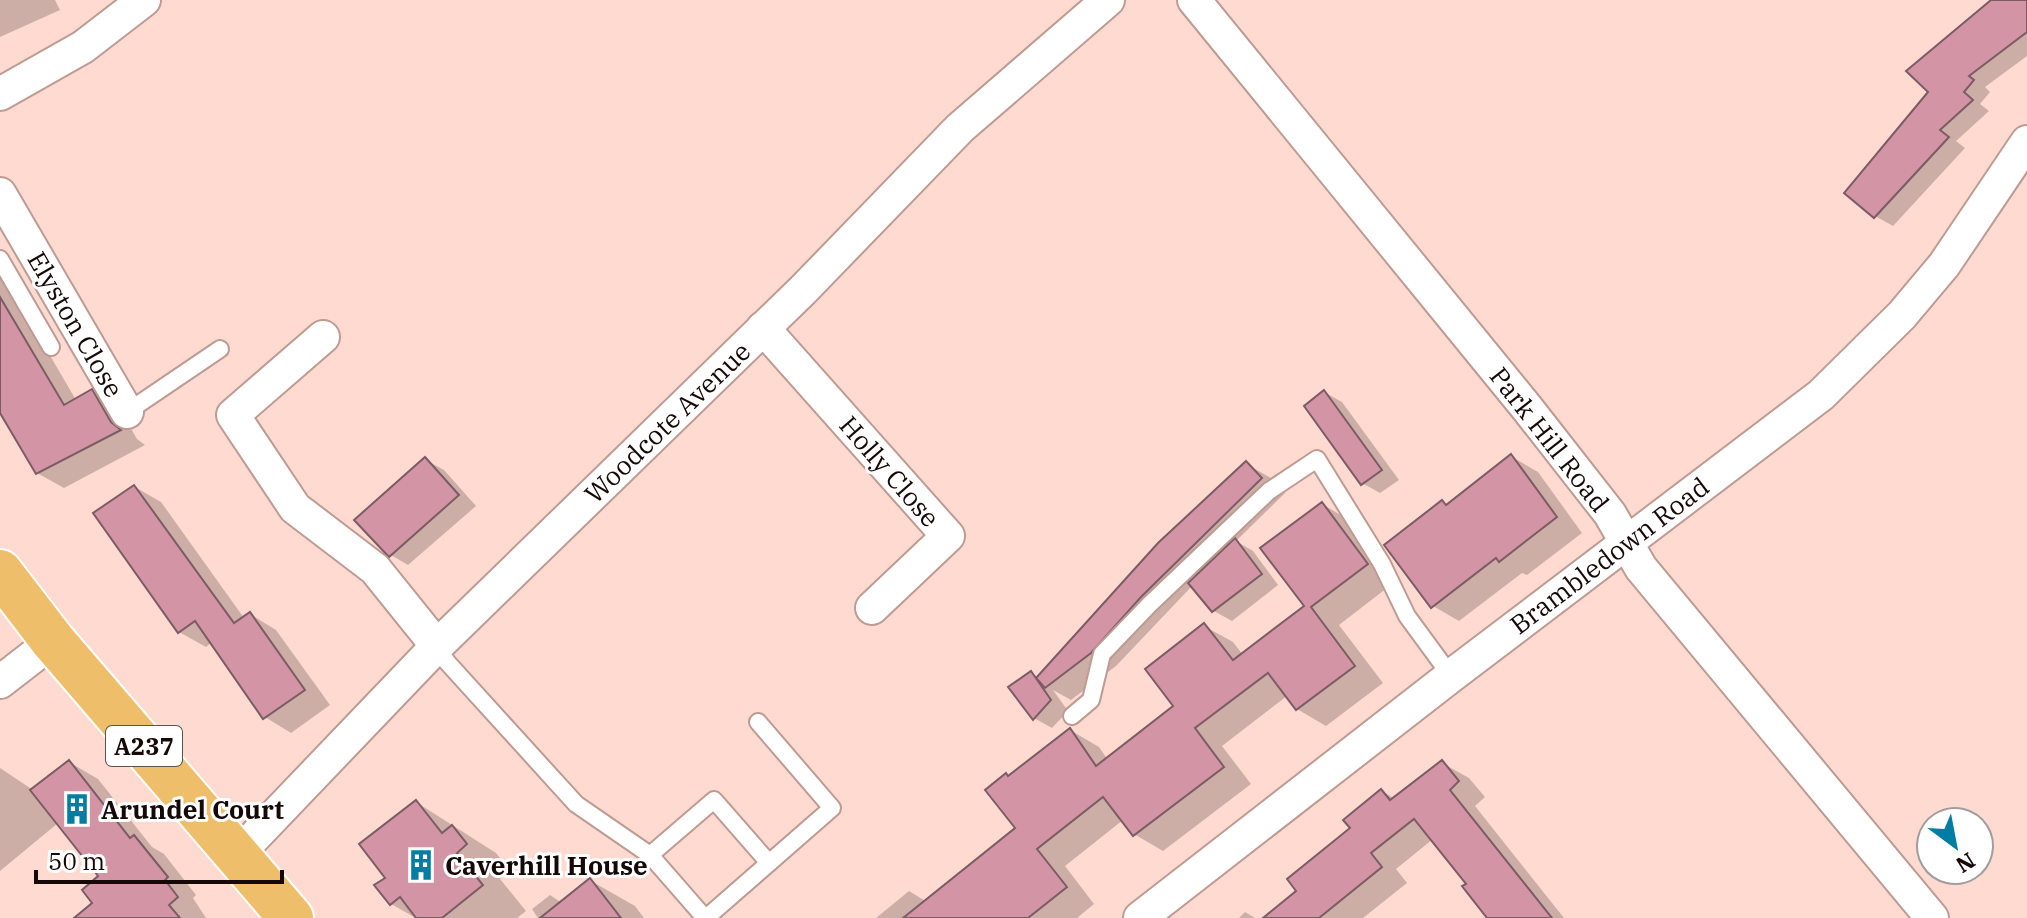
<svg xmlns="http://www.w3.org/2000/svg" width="2027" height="918" font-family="'IBM Plex Serif',serif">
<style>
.shadow{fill:#0003}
.building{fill:#d395a5;stroke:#7c5c64;stroke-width:2}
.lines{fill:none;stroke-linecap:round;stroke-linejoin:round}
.service-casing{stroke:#be9b92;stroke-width:20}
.minor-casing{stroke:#be9b92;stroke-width:36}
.primary-casing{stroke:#fff;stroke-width:48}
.service{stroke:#fff;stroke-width:16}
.minor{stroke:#fff;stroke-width:32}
.primary{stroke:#efbe6a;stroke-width:44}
.labels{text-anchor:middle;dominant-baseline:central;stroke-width:6;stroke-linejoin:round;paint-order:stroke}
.shield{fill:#fff;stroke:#5b5351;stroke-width:2}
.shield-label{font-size:24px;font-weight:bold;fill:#150907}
.street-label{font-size:26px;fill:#150907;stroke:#fff}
.poi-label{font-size:26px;font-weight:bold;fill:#150907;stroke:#fff;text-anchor:start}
</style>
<rect width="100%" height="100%" fill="#ffdad0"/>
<!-- shadow -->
<g class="shadow">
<polygon points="0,0 55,0 60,10 0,37"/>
<polygon points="1994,0 2027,0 2027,56 1985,87 1990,92 1980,104 1989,111 1956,141 1965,148 1893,226 1875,216 1931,92"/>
<polygon points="0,270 76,400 92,391 118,406 137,439 145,445 64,488 37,473 0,411"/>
<polygon points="1324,392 1342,402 1399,480 1380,493 1362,483"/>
<polygon points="1512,457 1538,472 1582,533 1527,575 1522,573 1459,621 1433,606 1442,503 1448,506"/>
<polygon points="426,460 444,470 476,506 408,565 391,555"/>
<polygon points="1246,464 1271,478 1285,493 1236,541 1253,551 1278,585 1232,621 1214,611 1193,585 1116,666 1071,700 1053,690 1068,711 1052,728 1034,718 1031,673 1039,678"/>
<polygon points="135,487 161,502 244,618 250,614 276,630 330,705 291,733 265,717 212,642 206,647 179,632"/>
<polygon points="1322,504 1351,521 1396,581 1339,625 1383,683 1326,726 1297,709 1287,696 1222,746 1251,784 1163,851 1134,834 1123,820 1065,866 1094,904 1077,918 876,918 909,891 927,902 1018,829 1009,778 1070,730 1099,747 1108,760 1176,706 1204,626 1233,642 1243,655 1307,607"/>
<polygon points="69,762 98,779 152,847 164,854 196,895 193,898 206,918 77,918 95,903 101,876 58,823 0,871 0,768 33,790"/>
<polygon points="1442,763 1469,778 1485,797 1475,806 1564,918 1490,918 1433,839 1396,869 1407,883 1363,918 1266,918 1299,892 1382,791 1395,799"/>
<polygon points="416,802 496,853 510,870 500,879 526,911 517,918 416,918 391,904 388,878"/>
<polygon points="591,881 635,906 644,918 538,918 532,909 550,895 562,903"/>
<polygon points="1245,912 1255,918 1239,918"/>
</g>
<!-- building -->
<g class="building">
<polygon points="1991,0 2027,0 2027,32 1969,76 1974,80 1964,92 1973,100 1940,130 1949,137 1874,218 1844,193 1928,92 1906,71"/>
<polygon points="0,297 64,405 92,389 111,422 121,430 36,474 0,413"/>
<polygon points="1324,390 1382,470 1361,485 1304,406"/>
<polygon points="1511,454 1557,517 1499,562 1496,558 1431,608 1384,545 1442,500 1446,505"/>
<polygon points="425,457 459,495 389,557 354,520"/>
<polygon points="1246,461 1262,478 1141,597 1091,653 1045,688 1036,678 1158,543"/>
<polygon points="134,485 234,623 250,612 305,690 263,719 195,621 178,633 93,513"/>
<polygon points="1322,502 1368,564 1311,607 1355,666 1296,710 1268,673 1195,728 1224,767 1133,836 1103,797 1037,849 1067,887 1028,918 903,918 1015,828 985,790 1006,773 1008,776 1070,728 1096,766 1173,706 1145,669 1204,623 1233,660 1304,606 1260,548"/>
<polygon points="1235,538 1262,574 1212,612 1188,583"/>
<polygon points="1031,671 1051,700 1033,720 1008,687"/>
<polygon points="69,760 130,838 134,835 168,877 165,880 178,897 169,905 180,918 74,918 92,903 82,890 98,876 30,790"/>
<polygon points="1442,760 1459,781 1450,790 1552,918 1487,918 1462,886 1466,884 1414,819 1371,853 1382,867 1319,918 1263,918 1296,891 1287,879 1350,828 1343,820 1381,789 1390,800"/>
<polygon points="416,800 442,833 452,825 467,844 457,853 483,885 442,918 416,918 400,897 390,905 374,885 385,878 359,844"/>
<polygon points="590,878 621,918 540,918"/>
</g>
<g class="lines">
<defs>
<g id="service">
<polyline points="0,259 51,347"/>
<polyline points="127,412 220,349"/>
<polyline points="437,646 447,662 576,804 650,855 705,918"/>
<polyline points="1072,716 1091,700 1102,654 1149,605 1269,491 1317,459 1382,564 1407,616 1451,676"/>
<polyline points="650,855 714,800 769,863"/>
<polyline points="706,918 832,808 758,722"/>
</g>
<g id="minor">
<polyline points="1194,0 1527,408 1610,514 1641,568 1932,918"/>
<polyline points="0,94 83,47 144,0"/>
<polyline points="0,194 127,412"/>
<polyline points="763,328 948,536 872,608"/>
<polyline points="323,337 233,415 295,508 375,569 437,646"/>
<polyline points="0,682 53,641"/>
<polyline points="237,855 437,646 803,290 960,128 1108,0"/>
<polyline points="1140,918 1451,676 1821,395 1902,315 1944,265 2027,142"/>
</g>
<polyline id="primary" points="0,572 53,641 291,918"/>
</defs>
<!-- service casing -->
<use href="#service" class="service-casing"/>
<!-- minor casing -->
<use href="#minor" class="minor-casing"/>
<!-- primary casing -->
<use href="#primary" class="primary-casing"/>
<!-- service -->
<use href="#service" class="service"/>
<!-- minor -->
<use href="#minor" class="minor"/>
<!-- primary -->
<use href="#primary" class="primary"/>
</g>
<!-- icons -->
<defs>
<symbol id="building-bare" viewBox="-9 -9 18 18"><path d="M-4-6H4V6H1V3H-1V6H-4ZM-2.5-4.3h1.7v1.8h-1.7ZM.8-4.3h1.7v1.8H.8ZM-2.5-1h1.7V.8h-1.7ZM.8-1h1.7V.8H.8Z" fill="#007da3" stroke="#fff" stroke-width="2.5" paint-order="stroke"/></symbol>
</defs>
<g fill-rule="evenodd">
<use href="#building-bare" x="55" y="787" width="44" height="44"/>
<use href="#building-bare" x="399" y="843" width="44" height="44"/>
</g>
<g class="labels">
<!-- shield labels -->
<rect class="shield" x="106" y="726" width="76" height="40" rx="6"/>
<g class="shield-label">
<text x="144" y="746">A237</text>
</g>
<!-- street labels -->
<g class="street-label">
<text transform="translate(76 324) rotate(60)">Elyston Close</text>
<text transform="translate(667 422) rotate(-44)">Woodcote Avenue</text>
<text transform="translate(1550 439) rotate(52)">Park Hill Road</text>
<text transform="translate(890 471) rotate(49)">Holly Close</text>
<text transform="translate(1609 555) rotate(-37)">Brambledown Road</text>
</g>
<!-- poi labels -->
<g class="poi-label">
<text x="101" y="809">Arundel Court</text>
<text x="445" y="865">Caverhill House</text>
</g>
</g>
<!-- north arrow -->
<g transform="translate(1955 846) rotate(148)"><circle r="38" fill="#ffffff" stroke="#a19d9c" stroke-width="2"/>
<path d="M0-6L14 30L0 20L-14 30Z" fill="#007da3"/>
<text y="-12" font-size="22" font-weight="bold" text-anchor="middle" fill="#150907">N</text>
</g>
<!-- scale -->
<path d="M36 870v12h246v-12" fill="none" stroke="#150907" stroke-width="4"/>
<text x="48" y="870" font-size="24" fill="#150907" stroke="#ffffff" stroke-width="6" paint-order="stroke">50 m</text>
</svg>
